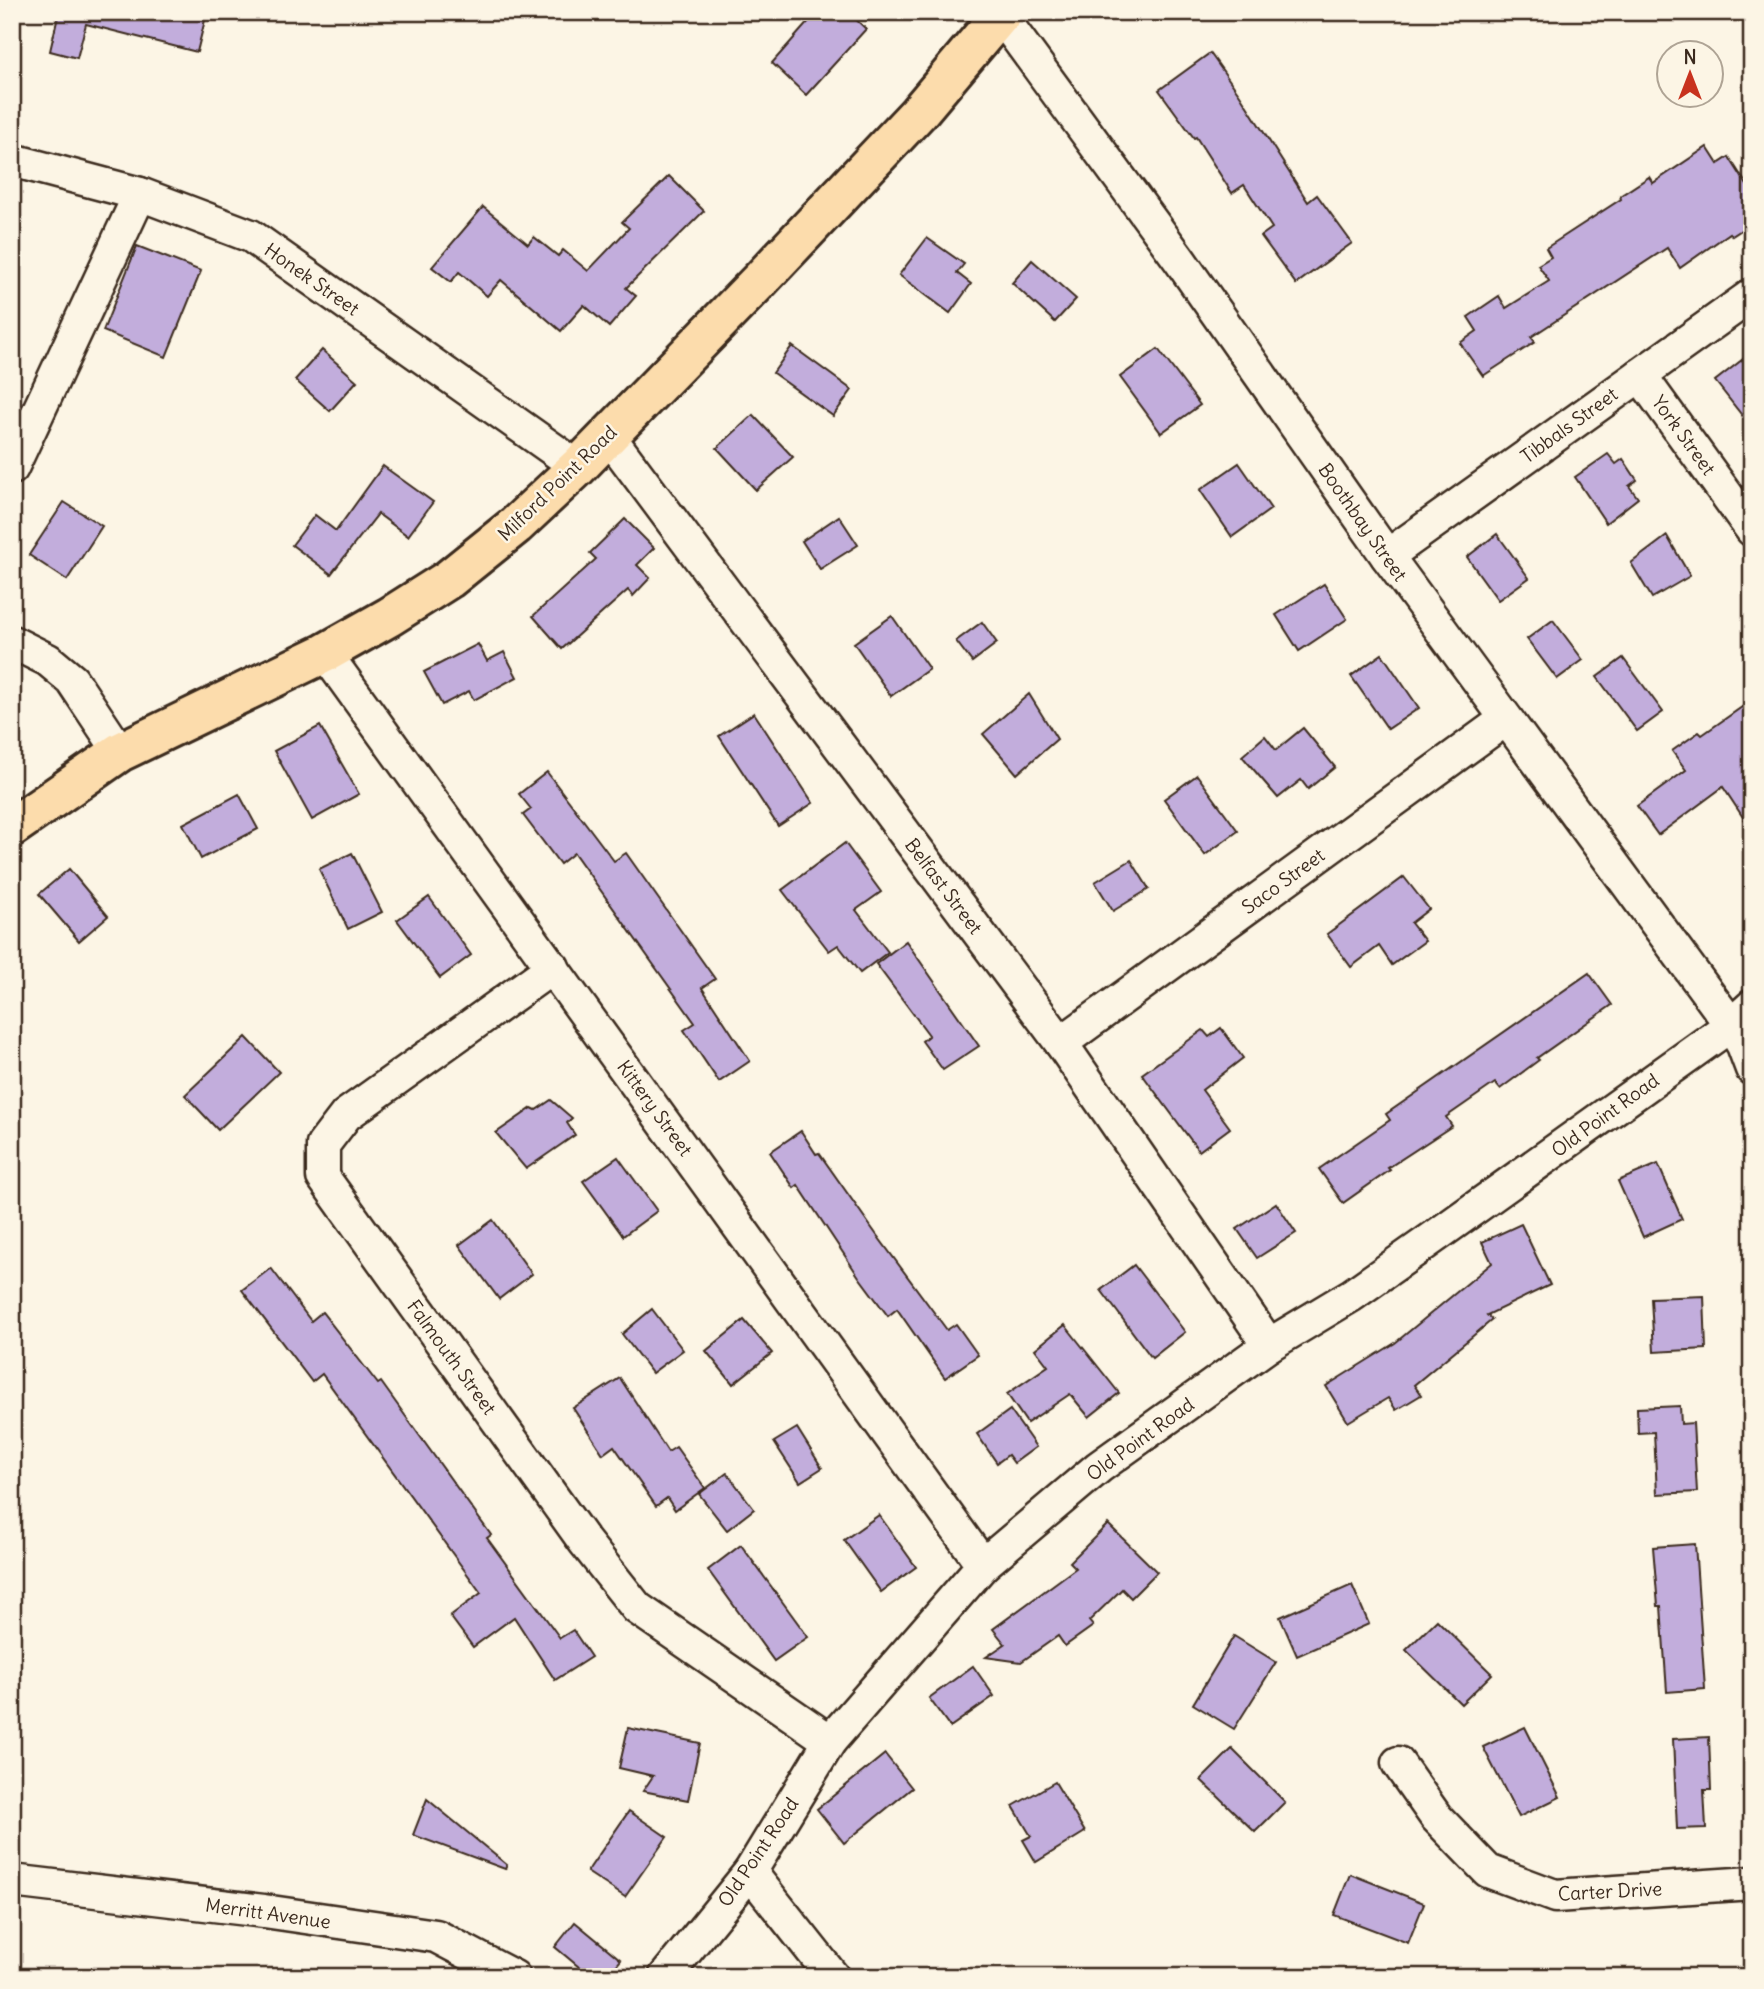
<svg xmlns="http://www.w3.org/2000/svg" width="1764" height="1989" font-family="Delius,sans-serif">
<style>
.building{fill:#c2addc;stroke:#3b2a1e;stroke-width:2}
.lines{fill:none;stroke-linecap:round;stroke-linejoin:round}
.minor-casing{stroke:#3b2a1e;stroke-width:37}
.major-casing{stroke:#3b2a1e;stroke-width:44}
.minor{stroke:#fcf5e5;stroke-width:32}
.major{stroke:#fcdcac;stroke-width:38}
.labels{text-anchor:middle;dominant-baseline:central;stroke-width:5;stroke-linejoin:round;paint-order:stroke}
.street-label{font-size:19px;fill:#3b2a1e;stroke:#fcf5e5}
</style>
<rect width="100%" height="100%" fill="#fcf5e5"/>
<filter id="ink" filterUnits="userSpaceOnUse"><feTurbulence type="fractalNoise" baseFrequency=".0143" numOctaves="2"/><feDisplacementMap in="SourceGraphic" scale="14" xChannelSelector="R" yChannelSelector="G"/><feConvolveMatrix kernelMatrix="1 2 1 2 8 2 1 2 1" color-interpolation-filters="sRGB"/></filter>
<g filter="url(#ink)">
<!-- building -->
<g class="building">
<polygon points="59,12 207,12 197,52 86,24 77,58 50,51"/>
<polygon points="817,12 848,12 866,29 806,95 772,63"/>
<polygon points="1210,53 1240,95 1308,202 1317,195 1352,243 1296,284 1261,236 1272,228 1244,185 1232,193 1196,137 1194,138 1159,90"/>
<polygon points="1707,147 1718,164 1729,157 1752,193 1752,223 1732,236 1730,233 1680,268 1667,248 1531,337 1535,342 1483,376 1460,343 1477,331 1468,317 1499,296 1506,308 1549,281 1538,265 1551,257 1546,248 1621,199 1620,196 1649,177 1653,183"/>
<polygon points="669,176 704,211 626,288 636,296 609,327 584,305 561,331 501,280 487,296 459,272 451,282 432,267 483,207 528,244 534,237 558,256 563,250 588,271 629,228 622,222"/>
<polygon points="927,238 964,264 957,273 971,284 950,313 899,275"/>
<polygon points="137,246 201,271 166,357 103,331"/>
<polygon points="1032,260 1076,299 1055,322 1012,283"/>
<polygon points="792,346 852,390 833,416 773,373"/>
<polygon points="1158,349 1200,405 1161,433 1120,377"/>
<polygon points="322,350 357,381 330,411 295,380"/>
<polygon points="1752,352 1752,428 1715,381"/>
<polygon points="753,415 793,457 756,490 717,448"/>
<polygon points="1608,454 1616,464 1623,459 1637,480 1629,486 1638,498 1606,523 1575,477"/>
<polygon points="1239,463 1271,509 1232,537 1200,490"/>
<polygon points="383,466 433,502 408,536 378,514 331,574 292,545 315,515 336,531"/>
<polygon points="64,502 102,526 67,580 29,555"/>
<polygon points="839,516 858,545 820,569 802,541"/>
<polygon points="625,519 654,548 637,565 650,578 633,596 628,590 562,649 533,616 596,559 590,553"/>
<polygon points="1497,534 1529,578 1498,600 1467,557"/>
<polygon points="1667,536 1690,576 1652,598 1631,563"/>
<polygon points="1324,584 1347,619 1299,651 1276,615"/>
<polygon points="892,616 929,669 891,696 854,643"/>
<polygon points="1553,620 1583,660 1557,679 1527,639"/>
<polygon points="982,622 997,643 972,662 956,641"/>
<polygon points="478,644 487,661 504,652 517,677 474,700 469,691 442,705 424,672"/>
<polygon points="1382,654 1419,708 1388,729 1351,676"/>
<polygon points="1623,658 1663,712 1637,731 1597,677"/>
<polygon points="1029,694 1057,739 1017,774 983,734"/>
<polygon points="1752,700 1752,831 1723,787 1658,835 1637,806 1686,770 1672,751 1699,732 1702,735"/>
<polygon points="754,713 813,803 778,826 719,736"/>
<polygon points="320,726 359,794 312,820 274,751"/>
<polygon points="1303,728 1335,767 1308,789 1301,780 1278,798 1242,756 1265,736 1276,750"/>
<polygon points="547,772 614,861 626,853 715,979 702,988 750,1061 719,1082 684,1030 695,1023 574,853 560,864 523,815 531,809 519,794"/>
<polygon points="1197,775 1238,831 1205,855 1164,799"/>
<polygon points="239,794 258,829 201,859 183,824"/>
<polygon points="845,843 881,892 856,910 888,952 860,973 838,945 829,951 782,890"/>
<polygon points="352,853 382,912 348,929 319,869"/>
<polygon points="1131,860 1149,889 1113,911 1095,882"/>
<polygon points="69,869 108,916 79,941 39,894"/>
<polygon points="1404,877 1429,909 1411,923 1425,941 1392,965 1379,946 1351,967 1327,934"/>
<polygon points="429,897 471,955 440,978 397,920"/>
<polygon points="906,941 979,1046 943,1070 922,1041 929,1035 876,964"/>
<polygon points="1589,973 1612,1005 1537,1058 1539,1060 1500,1089 1495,1083 1446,1117 1452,1126 1388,1168 1390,1170 1343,1203 1319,1169 1390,1120 1386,1114"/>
<polygon points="1221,1028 1243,1058 1202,1090 1230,1128 1199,1151 1142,1074 1203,1030 1209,1037"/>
<polygon points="246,1037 279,1072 218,1130 185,1095"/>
<polygon points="551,1100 572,1118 567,1123 575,1135 526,1169 496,1133 532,1108 536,1110"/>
<polygon points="801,1131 816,1154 819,1153 876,1234 947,1330 956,1324 978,1355 945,1378 897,1309 888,1316 859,1277 798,1185 794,1188 770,1152"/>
<polygon points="618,1157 657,1211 623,1236 583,1181"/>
<polygon points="1658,1164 1682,1219 1643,1237 1618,1181"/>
<polygon points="1276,1203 1296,1233 1257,1258 1237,1229"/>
<polygon points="493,1220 532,1274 499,1299 459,1245"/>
<polygon points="1521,1224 1550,1285 1487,1315 1492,1320 1414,1385 1421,1395 1396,1410 1388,1398 1348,1422 1326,1386 1395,1343 1492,1263 1482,1242"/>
<polygon points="1134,1265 1185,1332 1152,1358 1101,1290"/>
<polygon points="271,1268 311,1321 322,1312 378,1384 381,1382 491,1535 487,1538 560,1638 573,1630 591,1657 555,1680 514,1617 473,1647 450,1616 481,1593 322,1374 312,1382 242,1290"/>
<polygon points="1704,1296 1706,1349 1654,1352 1651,1298"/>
<polygon points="652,1309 683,1350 652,1373 622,1334"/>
<polygon points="744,1320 772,1353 733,1384 706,1351"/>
<polygon points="1065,1325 1119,1393 1089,1417 1070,1394 1027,1423 1007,1394 1048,1366 1035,1349"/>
<polygon points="620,1378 668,1452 676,1447 705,1488 675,1510 667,1498 656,1506 614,1446 603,1454 573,1408"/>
<polygon points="1680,1406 1681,1424 1693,1423 1697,1492 1657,1494 1654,1432 1638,1433 1637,1408"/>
<polygon points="1010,1410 1036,1447 1014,1463 1008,1455 997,1463 977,1434"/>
<polygon points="797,1428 822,1468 800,1482 774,1442"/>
<polygon points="727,1473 754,1509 727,1530 699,1494"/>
<polygon points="879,1515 916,1567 881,1592 844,1540"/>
<polygon points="1108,1524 1157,1572 1131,1598 1122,1589 1089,1621 1093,1626 1065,1646 1058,1636 1021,1662 986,1657 1005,1644 993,1629 1076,1568 1070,1562"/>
<polygon points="1695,1544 1705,1689 1667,1692 1661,1606 1658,1606 1653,1547"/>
<polygon points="741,1545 808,1637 774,1661 708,1570"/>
<polygon points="1352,1585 1369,1624 1297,1656 1280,1617"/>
<polygon points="1437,1620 1492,1674 1461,1704 1406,1650"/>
<polygon points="1234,1636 1276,1662 1234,1729 1193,1704"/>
<polygon points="973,1666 994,1696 950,1727 929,1698"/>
<polygon points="1525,1727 1560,1797 1519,1817 1483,1747"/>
<polygon points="628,1728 700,1743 688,1800 643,1791 653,1776 619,1768"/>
<polygon points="1709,1737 1711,1790 1704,1790 1706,1828 1677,1829 1673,1739"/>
<polygon points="1232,1749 1285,1802 1255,1832 1201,1780"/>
<polygon points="885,1754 912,1788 844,1843 817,1809"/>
<polygon points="1055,1782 1085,1832 1036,1862 1023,1840 1031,1836 1013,1806"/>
<polygon points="427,1799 507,1865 505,1869 413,1835"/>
<polygon points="629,1811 667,1837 625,1897 587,1872"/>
<polygon points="1350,1874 1424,1903 1408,1943 1334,1915"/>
<polygon points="575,1922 621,1960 607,1977 591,1977 555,1947"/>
</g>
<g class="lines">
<defs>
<g id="minor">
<polyline points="1001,16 1179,259 1387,556 1731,1025 1743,1045 1752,1069"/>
<polyline points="12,160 140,194 251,236 578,467"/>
<polyline points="1640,375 1752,530"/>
<polyline points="608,435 1061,1043 1269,1345"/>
<polyline points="12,468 140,194"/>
<polyline points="1387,556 1752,295"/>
<polyline points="12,642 48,660 72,680 120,752"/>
<polyline points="325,653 983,1565"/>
<polyline points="553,967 346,1115 323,1145 323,1177 584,1541 637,1608 830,1741"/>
<polyline points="1061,1043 1506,719"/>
<polyline points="1398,1763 1436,1817 1488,1871 1555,1896 1752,1883"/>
<polyline points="750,1872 833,1977"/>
<polyline points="12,1881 264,1911 436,1936 514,1977"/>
<polyline points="665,1977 750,1872 830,1741 983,1565 1099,1467 1269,1345 1352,1295 1440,1233 1731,1025 1752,1006"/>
</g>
<polyline id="major" points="12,827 120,752 325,653 389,617 449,579 516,525 578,467 761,279 918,113 1003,12"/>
</defs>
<!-- minor casing -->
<use href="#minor" class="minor-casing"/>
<!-- major casing -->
<use href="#major" class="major-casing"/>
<!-- minor -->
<use href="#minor" class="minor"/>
<!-- major -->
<use href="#major" class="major"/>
</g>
</g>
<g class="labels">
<!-- street labels -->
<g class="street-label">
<text transform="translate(312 279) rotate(35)">Honek Street</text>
<text transform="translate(1569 425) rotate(-36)">Tibbals Street</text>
<text transform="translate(1684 435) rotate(54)">York Street</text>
<text transform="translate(557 483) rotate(-44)">Milford Point Road</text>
<text transform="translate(1363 522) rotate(55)">Boothbay Street</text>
<text transform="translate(1283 881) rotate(-36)">Saco Street</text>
<text transform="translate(944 886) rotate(53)">Belfast Street</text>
<text transform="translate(655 1108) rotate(54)">Kittery Street</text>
<text transform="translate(1605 1115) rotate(-36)">Old Point Road</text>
<text transform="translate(452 1357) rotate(54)">Falmouth Street</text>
<text transform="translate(1140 1439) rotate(-36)">Old Point Road</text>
<text transform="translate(758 1852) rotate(-56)">Old Point Road</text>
<text transform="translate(1610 1891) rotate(-3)">Carter Drive</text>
<text transform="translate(268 1913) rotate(8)">Merritt Avenue</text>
</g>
</g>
<!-- margin -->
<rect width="1764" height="1989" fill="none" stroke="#fcf5e5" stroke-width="42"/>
<rect x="21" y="21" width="1722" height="1947" fill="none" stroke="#3b2a1e" stroke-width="2.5" filter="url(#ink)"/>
<!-- north arrow -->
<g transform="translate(1690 74)"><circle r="33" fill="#fcf5e5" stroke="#afa495" stroke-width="2"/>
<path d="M0-5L12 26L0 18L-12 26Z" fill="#c8321e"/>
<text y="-10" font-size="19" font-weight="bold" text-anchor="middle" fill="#3b2a1e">N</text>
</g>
</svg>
